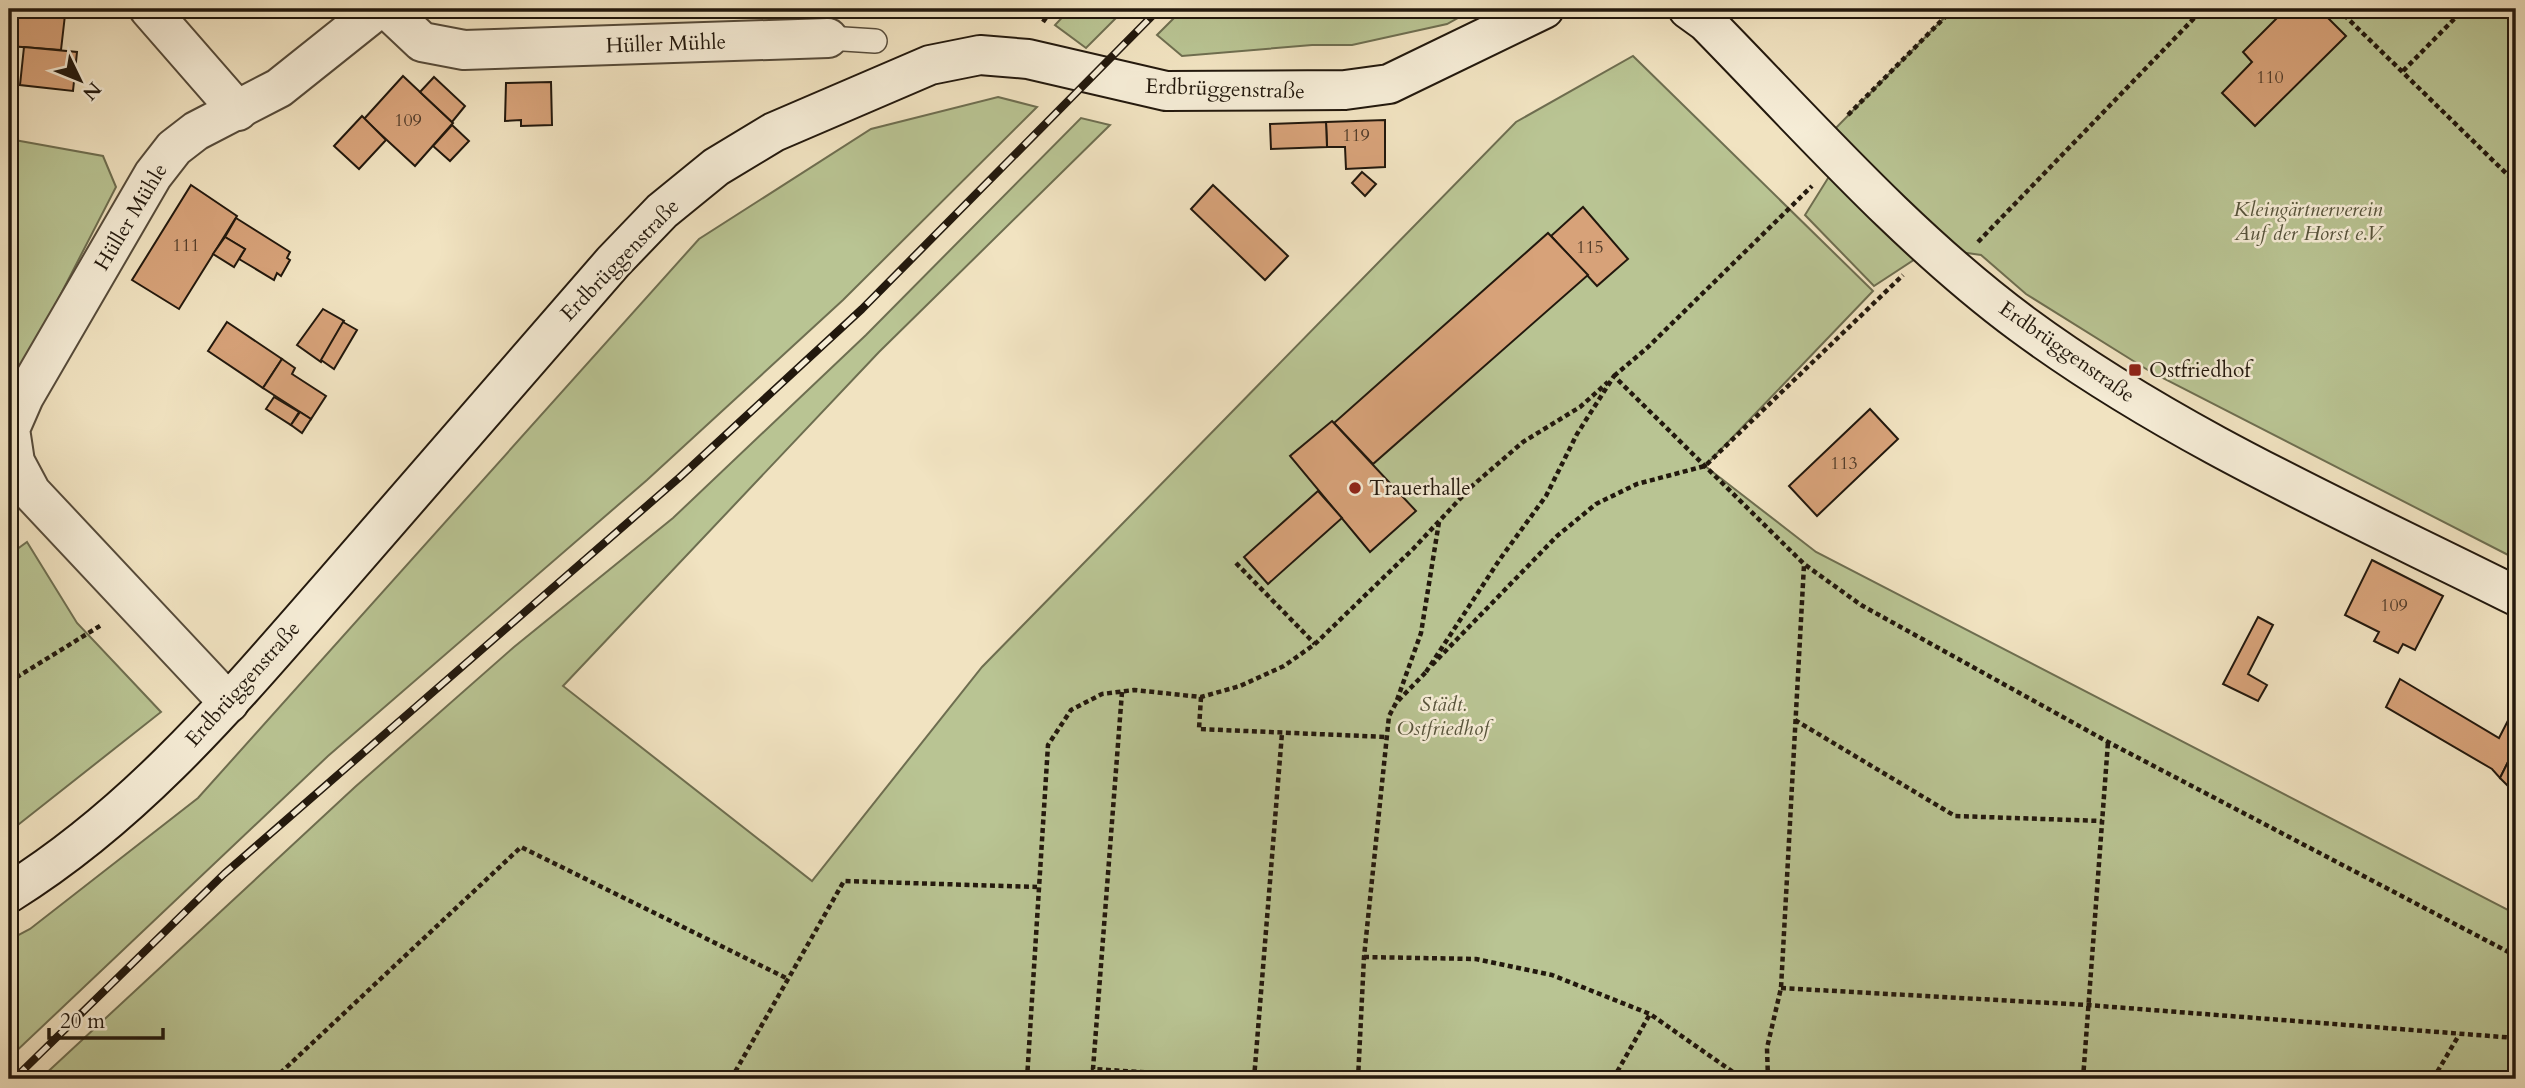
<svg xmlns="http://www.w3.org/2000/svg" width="2525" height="1088" font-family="Cardo,serif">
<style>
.green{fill:#b9c493;stroke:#6e6e50;stroke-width:2}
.building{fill:#d7a279;stroke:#22180d;stroke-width:2}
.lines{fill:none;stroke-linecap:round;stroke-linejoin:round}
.lane-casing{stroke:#564b3a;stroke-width:26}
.street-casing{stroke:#564b3a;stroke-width:42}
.secondary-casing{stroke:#22180d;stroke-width:42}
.path{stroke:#22180d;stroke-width:4.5;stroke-dasharray:5 3.5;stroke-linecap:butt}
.lane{stroke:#f6edd7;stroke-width:23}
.street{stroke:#f6edd7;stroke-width:38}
.secondary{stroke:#f6edd7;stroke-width:38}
.rail-casing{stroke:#22180d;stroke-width:8}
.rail{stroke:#f6edd7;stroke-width:5;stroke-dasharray:16;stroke-linecap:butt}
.poi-dot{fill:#8f2418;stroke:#f6edd7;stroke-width:2.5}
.labels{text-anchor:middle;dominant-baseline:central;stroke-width:5;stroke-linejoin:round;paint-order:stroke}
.number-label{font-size:18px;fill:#4f3a28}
.street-label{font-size:21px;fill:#22180d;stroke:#f6edd7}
.park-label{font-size:21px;font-style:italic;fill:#57543c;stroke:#f6edd7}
.poi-label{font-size:21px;fill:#22180d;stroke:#f6edd7;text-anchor:start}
</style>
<rect width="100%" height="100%" fill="#f1e3c1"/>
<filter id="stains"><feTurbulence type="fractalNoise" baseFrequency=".00286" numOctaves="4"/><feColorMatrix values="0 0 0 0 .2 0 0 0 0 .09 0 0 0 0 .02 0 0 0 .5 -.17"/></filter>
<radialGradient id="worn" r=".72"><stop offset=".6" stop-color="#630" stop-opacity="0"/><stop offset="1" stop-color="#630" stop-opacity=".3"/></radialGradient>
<!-- green -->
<g class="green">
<polygon points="1070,9 1125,9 1086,48 1055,25"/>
<polygon points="1183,9 1474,9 1447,24 1352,45 1312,45 1182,56 1157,35"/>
<polygon points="1953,9 2516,9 2516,559 2151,372 2026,294 1981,255 1932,248 1874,286 1805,215 1840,159 1823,141"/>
<polygon points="1633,56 1873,291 1705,466 1816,552 2516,914 2516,1079 40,1079 355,787 514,647 673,518 866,335 1081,118 1110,125 879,352 563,686 812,881 982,667 1516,122"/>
<polygon points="998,97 1037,107 843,300 647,480 328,756 9,1058 9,940 30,929 198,798 699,239 871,129"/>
<polygon points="9,139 103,156 116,187 14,385 9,387"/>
<polygon points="27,542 77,623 161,712 9,832 9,555"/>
</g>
<!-- building -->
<g class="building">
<polygon points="12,9 65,15 61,50 9,46"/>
<polygon points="2286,9 2319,9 2346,36 2255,126 2222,93 2252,62 2243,52"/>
<polygon points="24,47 77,52 73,91 20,85"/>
<polygon points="403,76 453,123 415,166 364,119"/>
<polygon points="434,77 465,106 452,122 420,92"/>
<polygon points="551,82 552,125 521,126 521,120 505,121 506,83"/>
<polygon points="362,116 386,140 359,169 334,146"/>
<polygon points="1385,120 1385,167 1346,169 1345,147 1327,147 1326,122"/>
<polygon points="1326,122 1327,147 1271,149 1270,124"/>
<polygon points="452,125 469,141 450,161 433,146"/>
<polygon points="1362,172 1376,184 1365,196 1352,183"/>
<polygon points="191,185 237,216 179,309 132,280"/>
<polygon points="1213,185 1288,256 1265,280 1191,209"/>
<polygon points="1583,207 1628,259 1597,286 1551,236"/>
<polygon points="236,218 290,252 287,258 290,260 281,276 277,273 274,280 239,259 245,249 225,237"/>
<polygon points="1548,233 1588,275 1373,464 1334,423"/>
<polygon points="225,237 245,249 234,267 213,254"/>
<polygon points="323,309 344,321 321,362 297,345"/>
<polygon points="227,322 282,359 263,388 208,351"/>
<polygon points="343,322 357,330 334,369 321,360"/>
<polygon points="282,359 295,368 292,374 326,396 311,419 263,388"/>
<polygon points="274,397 299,412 291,425 266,409"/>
<polygon points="1870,409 1898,439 1817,516 1789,486"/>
<polygon points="300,412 311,419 302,433 291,425"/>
<polygon points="1332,421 1416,511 1370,552 1290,456"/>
<polygon points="1318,491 1342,518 1268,584 1244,557"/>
<polygon points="2372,560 2443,596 2415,650 2403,644 2398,653 2374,641 2379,632 2345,615"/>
<polygon points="2258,617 2273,625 2248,674 2267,685 2258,701 2223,684"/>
<polygon points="2400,679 2499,738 2516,705 2516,746 2500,778 2492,769 2386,707"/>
<polygon points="2516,746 2516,794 2500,778"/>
</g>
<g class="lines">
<defs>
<polyline id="lane" points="828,38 875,41"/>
<g id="street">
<polyline points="149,9 238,111"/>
<polyline points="387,9 422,42 464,50 828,38"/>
<polyline points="229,703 31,492 15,462 10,429 24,397 153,175 174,148 196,131 279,88 378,9"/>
</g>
<g id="secondary">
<path d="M1688 9 1706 22C1807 125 1906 238 2022 324 2174 436 2348 512 2516 596"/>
<path d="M9 893C139 812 234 697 334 583 427 476 520 369 613 262L662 211 716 167 774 132 930 65 980 55 1028 59 1166 91 1345 90 1389 84 1544 9"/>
</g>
</defs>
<!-- lane casing -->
<use href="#lane" class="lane-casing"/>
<!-- street casing -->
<use href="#street" class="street-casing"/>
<!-- secondary casing -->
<use href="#secondary" class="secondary-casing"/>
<!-- path -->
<g class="path">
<polyline points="2338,9 2516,183"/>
<polyline points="1043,22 1052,9"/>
<polyline points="2403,71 2464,9"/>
<polyline points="1848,115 1953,9"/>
<polyline points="1978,242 2203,9"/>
<polyline points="1614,376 1647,348 1812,186"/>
<polyline points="1236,563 1315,644"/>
<polyline points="1432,665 1557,536 1596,504 1637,484 1705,466 1903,275"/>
<polyline points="1426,672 1500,559 1546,496 1577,434 1614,376 1804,564 1861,605 2108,742 2516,956"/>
<polyline points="9,682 103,624"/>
<polyline points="1122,692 1093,1069 1251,1079"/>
<polyline points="1201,697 1199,729 1387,737"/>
<polyline points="1397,700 1421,633 1439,522"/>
<polyline points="1795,720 1955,816 2102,821"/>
<polyline points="1364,957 1476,959 1552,975 1650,1014 1743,1079"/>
<polyline points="1781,988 2087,1005 2516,1038"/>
<polyline points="274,1079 521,847 786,978"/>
<polyline points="731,1079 844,881 1037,887"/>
<polyline points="1027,1079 1048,745 1071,710 1102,694 1134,690 1201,697 1240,686 1284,666 1315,644 1413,549 1472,486 1523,442 1580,407 1608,382"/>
<polyline points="1254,1079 1282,733"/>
<polyline points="1358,1079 1364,957 1389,716 1396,703 1426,672"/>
<polyline points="1613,1079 1650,1014"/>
<polyline points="1768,1079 1767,1048 1781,988 1804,565"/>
<polyline points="2083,1079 2108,742"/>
<polyline points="2433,1079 2459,1035"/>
</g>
<!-- lane -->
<use href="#lane" class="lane"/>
<!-- street -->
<use href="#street" class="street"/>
<!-- secondary -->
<use href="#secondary" class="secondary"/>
<defs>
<polyline id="rail" points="14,1079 224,874 680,477 862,309 1159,9"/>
</defs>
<!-- rail casing -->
<use href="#rail" class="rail-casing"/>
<!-- rail -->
<use href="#rail" class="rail"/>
</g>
<!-- markers -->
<g class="poi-dot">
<rect x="2128" y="363" width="14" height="14" rx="3.5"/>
<circle cx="1355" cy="488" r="7"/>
</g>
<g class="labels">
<!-- number labels -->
<g class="number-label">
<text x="2270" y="77">110</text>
<text x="408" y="120">109</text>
<text x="1356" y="135">119</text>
<text x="186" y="245">111</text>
<text x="1590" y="247">115</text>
<text x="1844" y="463">113</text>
<text x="2394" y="605">109</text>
</g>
<!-- street labels -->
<g class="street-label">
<text transform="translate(666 44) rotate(-2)">Hüller Mühle</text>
<text transform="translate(1225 89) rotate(2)">Erdbrüggenstraße</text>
<text transform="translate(131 217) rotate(-59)">Hüller Mühle</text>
<text transform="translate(620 260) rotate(-46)">Erdbrüggenstraße</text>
<text transform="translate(2067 352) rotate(35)">Erdbrüggenstraße</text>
<text transform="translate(243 684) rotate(-48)">Erdbrüggenstraße</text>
</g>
<!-- park labels -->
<g class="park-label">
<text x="2308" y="209">Kleingärtnerverein<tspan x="2308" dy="24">Auf der Horst e.V.</tspan></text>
<text x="1443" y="704">Städt.<tspan x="1443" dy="24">Ostfriedhof</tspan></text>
</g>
<!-- poi labels -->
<g class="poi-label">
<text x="2149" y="370">Ostfriedhof</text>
<text x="1369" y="488">Trauerhalle</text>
</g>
</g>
<!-- margin -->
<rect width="2525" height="1088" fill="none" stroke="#f1e3c1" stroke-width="35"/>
<rect x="10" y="10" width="2504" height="1067" fill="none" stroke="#22180d" stroke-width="3.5"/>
<rect x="18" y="18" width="2490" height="1053" fill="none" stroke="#22180d" stroke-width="2"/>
<!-- north arrow -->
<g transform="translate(80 80) rotate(133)" stroke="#f6edd7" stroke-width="5" paint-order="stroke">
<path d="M0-5L12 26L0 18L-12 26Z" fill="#22180d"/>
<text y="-10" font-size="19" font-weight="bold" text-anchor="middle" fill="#22180d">N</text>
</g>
<!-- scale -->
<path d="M49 1028v10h114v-10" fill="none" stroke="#22180d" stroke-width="3.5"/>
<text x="60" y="1028" font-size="21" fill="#22180d" stroke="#f6edd7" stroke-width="5" paint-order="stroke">20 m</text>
<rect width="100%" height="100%" filter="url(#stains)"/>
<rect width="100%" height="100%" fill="url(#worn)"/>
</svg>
